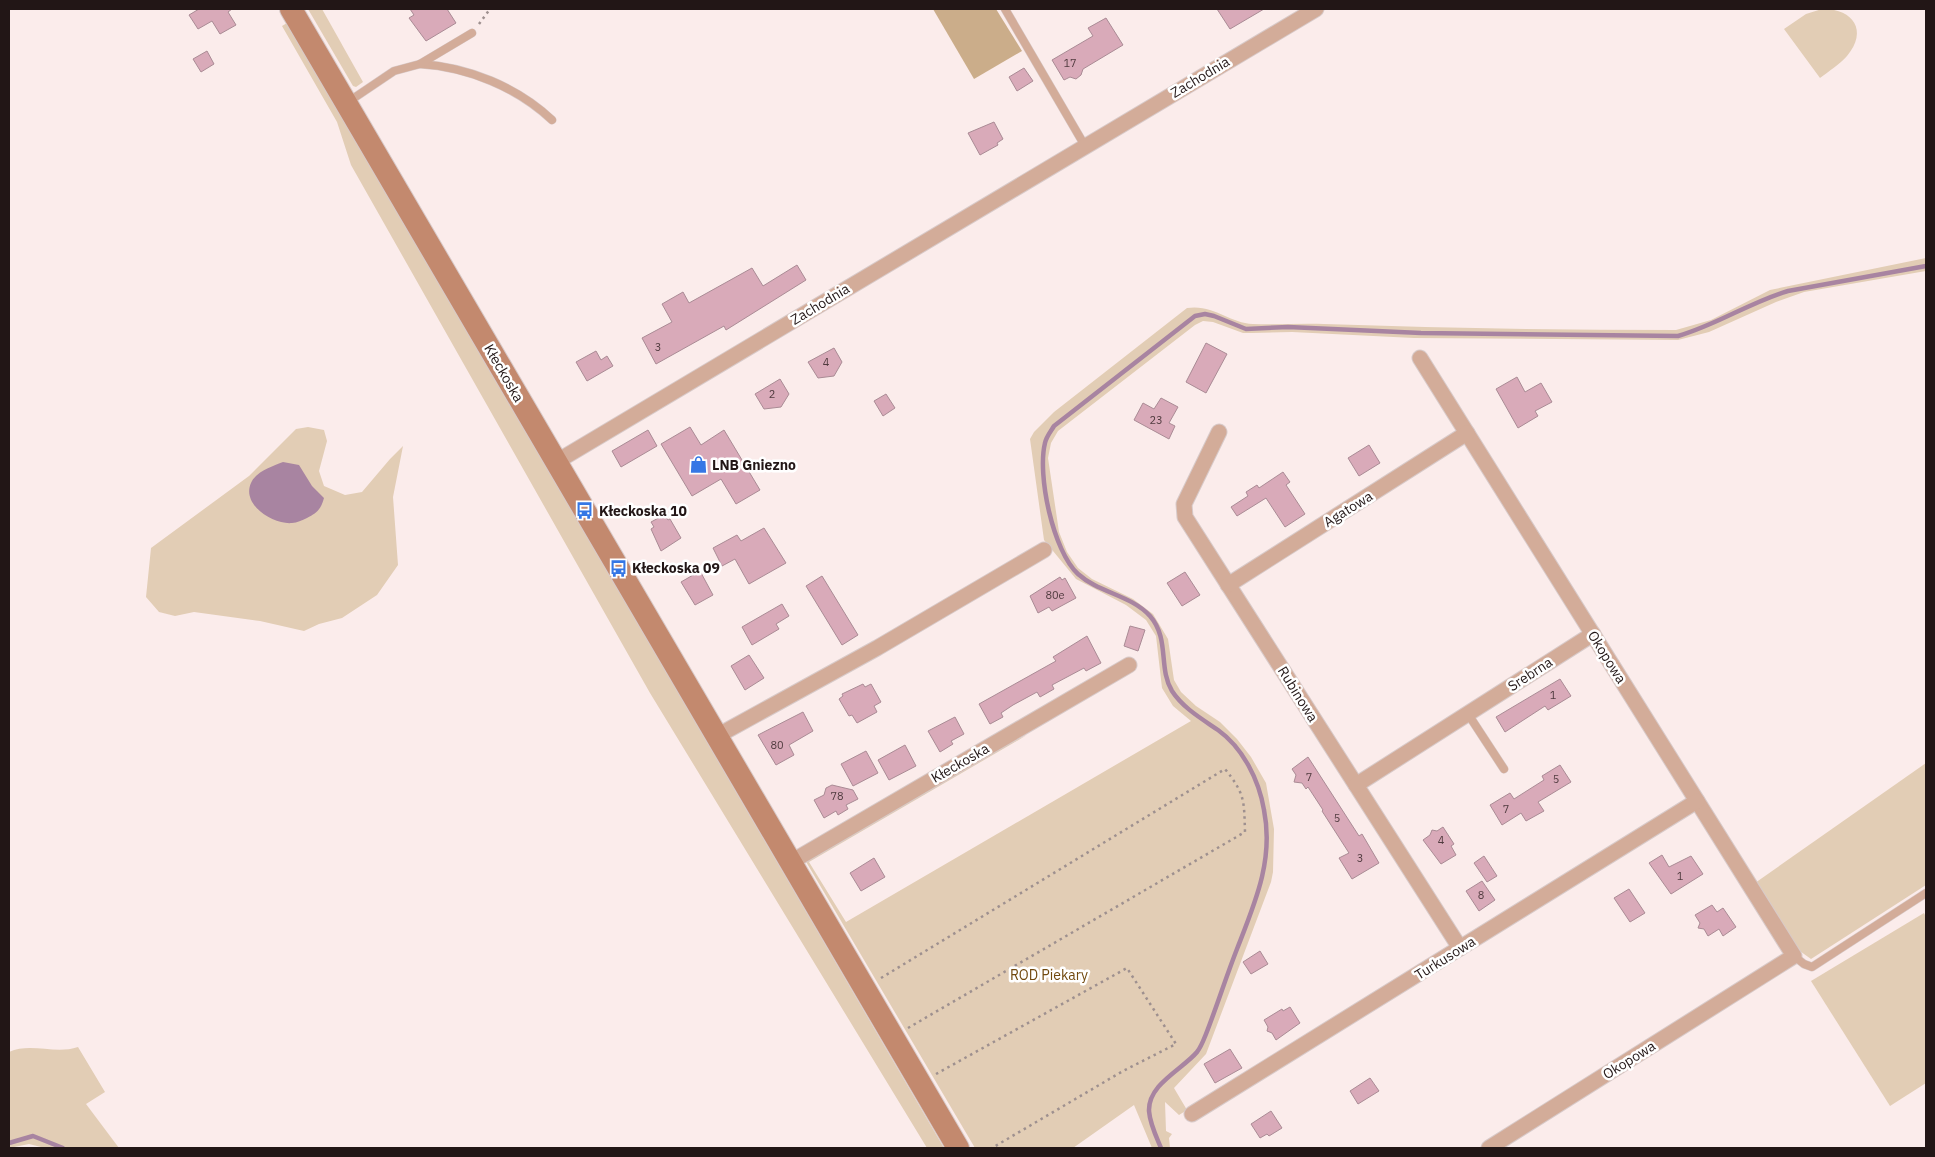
<svg xmlns="http://www.w3.org/2000/svg" width="1935" height="1157" font-family="'IBM Plex Sans',sans-serif">
<style>
.green{fill:#e2cdb5}
.forest{fill:#cbad8a}
.water{fill:#a884a1}
.lines{fill:none;stroke-linecap:round;stroke-linejoin:round}
.stream{stroke:#a884a1;stroke-width:4.5}
.building{fill:#d9aab9;stroke:#aa8b95}
.lane-casing{stroke:#d8cac9;stroke-width:9}
.street-casing{stroke:#d8cac9;stroke-width:17}
.secondary-casing{stroke:#d8cac9;stroke-width:24}
.path{stroke:#9e908f;stroke-width:2.5;stroke-dasharray:2.5 4;stroke-linecap:butt}
.lane{stroke:#d3ac99;stroke-width:8}
.street{stroke:#d3ac99;stroke-width:15}
.secondary{stroke:#c3896e;stroke-width:22}
.labels{text-anchor:middle;dominant-baseline:central;stroke-width:5;stroke-linejoin:round;paint-order:stroke}
.number-label{font-size:11px;fill:#503b3f}
.street-label{font-size:14px;fill:#221616;stroke:#fff}
.poi-label{font-size:14px;font-weight:bold;fill:#221616;stroke:#fff;text-anchor:start}
.park-label{font-size:14px;fill:#71490e;stroke:#fff}
</style>
<rect width="100%" height="100%" fill="#fbeceb"/>
<!-- green -->
<g class="green">
<polygon points="308,9 322,9 363,82 356,87 353,86"/>
<path d="M1822 9C1852 8 1869 30 1847 56 1839 65 1829 71 1820 78L1784 29 1806 14Z"/>
<path d="M287 23C506 398 725 773 944 1148H927L650 693 351 165 337 122 282 26Z"/>
<path d="M1926 258V271L1804 292 1776 302 1709 332 1678 340 1414 338 1292 332 1252 333H1243L1213 322 1203 321 1195 325 1058 431 1051 443 1048 458 1059 532 1067 552 1078 568 1092 579 1133 599 1153 614 1168 639 1174 680 1181 692 1196 706 1220 722 1237 739 1251 757 1266 783 1274 829 1273 872 1271 882 1206 1054 1174 1088 1187 1110 1179 1115 1165 1102 1166 1131 1172 1134 1169 1138 1170 1148H1152L1134 1105 1073 1148H975L805 860 984 756 1027 735 809 862 846 922 1191 721 1173 706 1162 688 1156 636 1146 620 1126 605 1076 579 1044 540 1030 439 1034 432 1054 412 1187 308C1214 304 1229 323 1253 324 1276 325 1301 323 1324 324 1442 328 1559 330 1676 330L1711 320 1770 290Z"/>
<polygon points="308,427 324,430 327,441 319,471 324,486 345,495 362,492 390,459 403,446 393,497 398,565 377,595 342,618 319,624 304,631 260,621 194,612 175,616 159,612 146,597 151,548 249,476 296,429"/>
<polygon points="1926,763 1926,885 1811,959 1797,949 1755,883"/>
<polygon points="1924,913 1926,917 1926,1083 1890,1106 1811,981"/>
<path d="M78 1047 105 1092 86 1104 119 1148H45L29 1144 9 1148V1052C31 1042 55 1055 78 1047Z"/>
</g>
<!-- forest -->
<polygon class="forest" points="933,9 996,9 1022,51 974,79"/>
<!-- water -->
<path class="water" d="M283 462 299 465 312 486 324 498C321 509 317 513 307 518 302 520 297 523 292 523 274 525 241 505 251 483 255 472 273 466 283 462Z"/>
<g class="lines">
<!-- stream -->
<g class="stream">
<polyline points="9,1143 33,1136 63,1148"/>
<path d="M1161 1148C1156 1136 1150 1124 1149 1111 1148 1084 1183 1069 1197 1052 1201 1047 1204 1039 1206 1034 1217 1006 1226 977 1237 949 1255 903 1274 860 1264 810 1259 780 1243 748 1218 730 1202 719 1183 708 1172 691 1158 668 1170 639 1150 616 1131 595 1099 593 1078 574 1053 551 1037 475 1045 443 1046 437 1051 431 1054 426L1195 316 1205 314 1214 316 1246 329 1288 327 1421 333 1678 336C1717 325 1750 302 1788 291L1926 266"/>
</g>
</g>
<!-- building -->
<g class="building">
<polygon points="199,9 232,9 228,12 236,25 220,34 212,21 198,29 189,15"/>
<polygon points="410,9 447,9 456,23 426,41 409,18 414,15"/>
<polygon points="1217,9 1264,9 1230,29"/>
<polygon points="1106,18 1123,45 1083,69 1081,75 1076,79 1070,77 1064,80 1052,60 1093,36 1088,28"/>
<polygon points="207,51 214,64 201,72 193,59"/>
<polygon points="1024,68 1033,81 1017,91 1009,77"/>
<polygon points="994,122 1003,139 997,143 998,145 980,155 968,133"/>
<polygon points="797,265 806,280 726,330 724,326 656,364 642,338 672,322 662,304 683,292 689,303 752,268 763,286"/>
<polygon points="1206,343 1227,354 1206,393 1186,382"/>
<polygon points="834,348 842,362 834,376 818,378 808,362"/>
<polygon points="596,351 601,360 607,356 613,366 587,381 576,362"/>
<polygon points="1517,377 1525,392 1541,383 1552,402 1535,411 1538,416 1518,428 1496,389"/>
<polygon points="780,379 789,394 781,407 764,409 755,394"/>
<polygon points="886,394 895,408 883,416 874,401"/>
<polygon points="1161,398 1178,407 1169,423 1175,426 1169,439 1134,420 1143,403 1154,409"/>
<polygon points="690,427 701,445 724,430 760,490 736,504 721,479 692,496 661,444"/>
<polygon points="648,430 657,446 621,467 612,451"/>
<polygon points="1369,445 1380,463 1359,476 1348,458"/>
<polygon points="1283,472 1290,482 1286,485 1305,514 1285,527 1266,498 1237,516 1231,507 1248,496 1246,492 1257,485 1259,488"/>
<polygon points="664,515 668,520 670,519 681,538 661,551 651,529 654,527 651,522"/>
<polygon points="764,528 786,563 749,584 735,559 722,566 713,548 737,535 741,541"/>
<polygon points="700,571 713,595 695,605 681,582"/>
<polygon points="1185,572 1200,595 1182,606 1167,583"/>
<polygon points="822,576 858,635 842,645 806,586"/>
<polygon points="1060,577 1062,580 1065,578 1076,598 1052,611 1049,607 1038,613 1030,596"/>
<polygon points="782,604 789,616 776,624 779,629 752,645 742,627"/>
<polygon points="1130,626 1145,630 1138,651 1124,646"/>
<polygon points="1087,636 1101,663 1086,671 1084,668 1052,685 1054,689 1040,697 1037,692 1013,705 1001,713 1003,717 990,724 979,704 1056,661 1053,657"/>
<polygon points="749,655 764,678 745,690 731,666"/>
<polygon points="1560,679 1571,696 1548,710 1545,706 1505,732 1496,717"/>
<polygon points="863,684 865,687 871,684 881,702 874,706 877,712 857,723 852,715 849,716 839,699 843,696 842,694"/>
<polygon points="803,712 813,731 789,745 794,755 776,765 758,735"/>
<polygon points="955,717 964,734 951,741 953,744 940,752 928,731"/>
<polygon points="905,745 916,766 889,780 878,760"/>
<polygon points="866,751 878,773 853,786 841,764"/>
<polygon points="1308,757 1359,836 1362,834 1379,863 1352,879 1339,858 1349,853 1322,811 1323,810 1308,787 1306,789 1302,783 1294,782 1296,775 1292,769"/>
<polygon points="1560,765 1571,782 1538,802 1544,811 1526,821 1521,813 1502,825 1490,805 1510,793 1514,799 1544,780 1542,776"/>
<polygon points="832,785 853,790 858,799 846,805 848,809 838,815 836,811 824,818 814,800 824,795 826,788"/>
<polygon points="1443,827 1454,844 1451,846 1456,855 1441,864 1423,840 1430,835 1432,830 1437,831"/>
<polygon points="1662,855 1669,867 1691,856 1703,874 1671,894 1649,863"/>
<polygon points="1484,856 1497,876 1487,882 1474,863"/>
<polygon points="874,858 885,877 861,891 850,873"/>
<polygon points="1482,881 1495,900 1479,911 1466,891"/>
<polygon points="1629,889 1645,913 1630,922 1614,898"/>
<polygon points="1712,905 1717,912 1723,908 1736,927 1723,936 1719,929 1708,936 1704,929 1698,928 1700,923 1695,915"/>
<polygon points="1260,951 1268,964 1251,974 1243,962"/>
<polygon points="1290,1007 1300,1023 1276,1040 1272,1033 1267,1031 1268,1027 1264,1020 1282,1009 1283,1011"/>
<polygon points="1230,1049 1242,1068 1215,1083 1204,1064"/>
<polygon points="1370,1078 1379,1091 1358,1104 1350,1091"/>
<polygon points="1271,1111 1282,1128 1269,1136 1267,1134 1260,1138 1251,1124"/>
</g>
<g class="lines">
<defs>
<g id="lane">
<polyline points="1005,9 1085,146"/>
<path d="M420 64C468 67 517 87 552 120"/>
<polyline points="348,102 394,71 420,64 472,33"/>
<polyline points="1468,714 1504,769"/>
<polyline points="1794,956 1804,964 1812,967 1926,893"/>
</g>
<g id="street">
<polyline points="1420,358 1794,956 1489,1148"/>
<polyline points="1219,432 1184,504 1185,517 1460,948"/>
<polyline points="556,462 1316,9"/>
<polyline points="1228,585 1467,433"/>
<polyline points="717,736 877,648 1044,550"/>
<polyline points="1356,785 1593,634"/>
<polyline points="791,862 1129,665"/>
<polyline points="1192,1114 1697,801"/>
</g>
<polyline id="secondary" points="291,9 958,1148"/>
</defs>
<!-- lane casing -->
<use href="#lane" class="lane-casing"/>
<!-- street casing -->
<use href="#street" class="street-casing"/>
<!-- secondary casing -->
<use href="#secondary" class="secondary-casing"/>
<!-- path -->
<g class="path">
<polyline points="479,24 490,9"/>
<path d="M881 978 1225 769C1245 794 1244 800 1245 832L908 1028"/>
<polyline points="936,1074 1127,968 1176,1044 1123,1071 992,1148"/>
</g>
<!-- lane -->
<use href="#lane" class="lane"/>
<!-- street -->
<use href="#street" class="street"/>
<!-- secondary -->
<use href="#secondary" class="secondary"/>
</g>
<!-- icons -->
<defs>
<symbol id="shop-bare" viewBox="-9 -9 18 18"><path d="M-5-2.5h2.3a2.7 3.5 0 0 1 5.4 0H5L5.5 6h-11ZM-1.5-2.5h3a1.5 2.3 0 0 0-3 0Z" fill="#3577e5" stroke="#fff" stroke-width="2.5" paint-order="stroke"/></symbol>
<symbol id="bus-bare" viewBox="-9 -9 18 18"><path d="M-5-6H5V4H4V6H2V4H-2V6H-4V4H-5ZM-3.5-4V0h7V-4ZM-3.5 1.2v1.5H-2V1.2ZM2 1.2v1.5H3.5V1.2Z" fill="#3577e5" stroke="#fff" stroke-width="2.5" paint-order="stroke"/></symbol>
</defs>
<g fill-rule="evenodd">
<use href="#shop-bare" x="686" y="452" width="25" height="25"/>
<use href="#bus-bare" x="572" y="498" width="25" height="25"/>
<use href="#bus-bare" x="606" y="556" width="25" height="25"/>
</g>
<g class="labels">
<!-- number labels -->
<g class="number-label">
<text x="1070" y="63">17</text>
<text x="658" y="347">3</text>
<text x="826" y="362">4</text>
<text x="772" y="394">2</text>
<text x="1156" y="420">23</text>
<text x="1055" y="595">80e</text>
<text x="1553" y="695">1</text>
<text x="777" y="745">80</text>
<text x="1309" y="777">7</text>
<text x="1556" y="779">5</text>
<text x="837" y="796">78</text>
<text x="1506" y="809">7</text>
<text x="1337" y="818">5</text>
<text x="1441" y="840">4</text>
<text x="1360" y="858">3</text>
<text x="1680" y="876">1</text>
<text x="1481" y="895">8</text>
</g>
<!-- street labels -->
<g class="street-label">
<text transform="translate(1200 77) rotate(-31)">Zachodnia</text>
<text transform="translate(820 304) rotate(-31)">Zachodnia</text>
<text transform="translate(504 373) rotate(60)">Kłeckoska</text>
<text transform="translate(1348 509) rotate(-32)">Agatowa</text>
<text transform="translate(1607 657) rotate(58)">Okopowa</text>
<text transform="translate(1530 674) rotate(-33)">Srebrna</text>
<text transform="translate(1298 694) rotate(58)">Rubinowa</text>
<text transform="translate(960 763) rotate(-30)">Kłeckoska</text>
<text transform="translate(1445 958) rotate(-32)">Turkusowa</text>
<text transform="translate(1629 1060) rotate(-32)">Okopowa</text>
</g>
<!-- poi labels -->
<g class="poi-label">
<text x="712" y="465">LNB Gniezno</text>
<text x="599" y="511">Kłeckoska 10</text>
<text x="632" y="568">Kłeckoska 09</text>
</g>
<!-- park labels -->
<g class="park-label">
<text x="1049" y="975">ROD Piekary</text>
</g>
</g>
<!-- border -->
<rect width="1935" height="1157" fill="none" stroke="#221616" stroke-width="20"/>
</svg>
